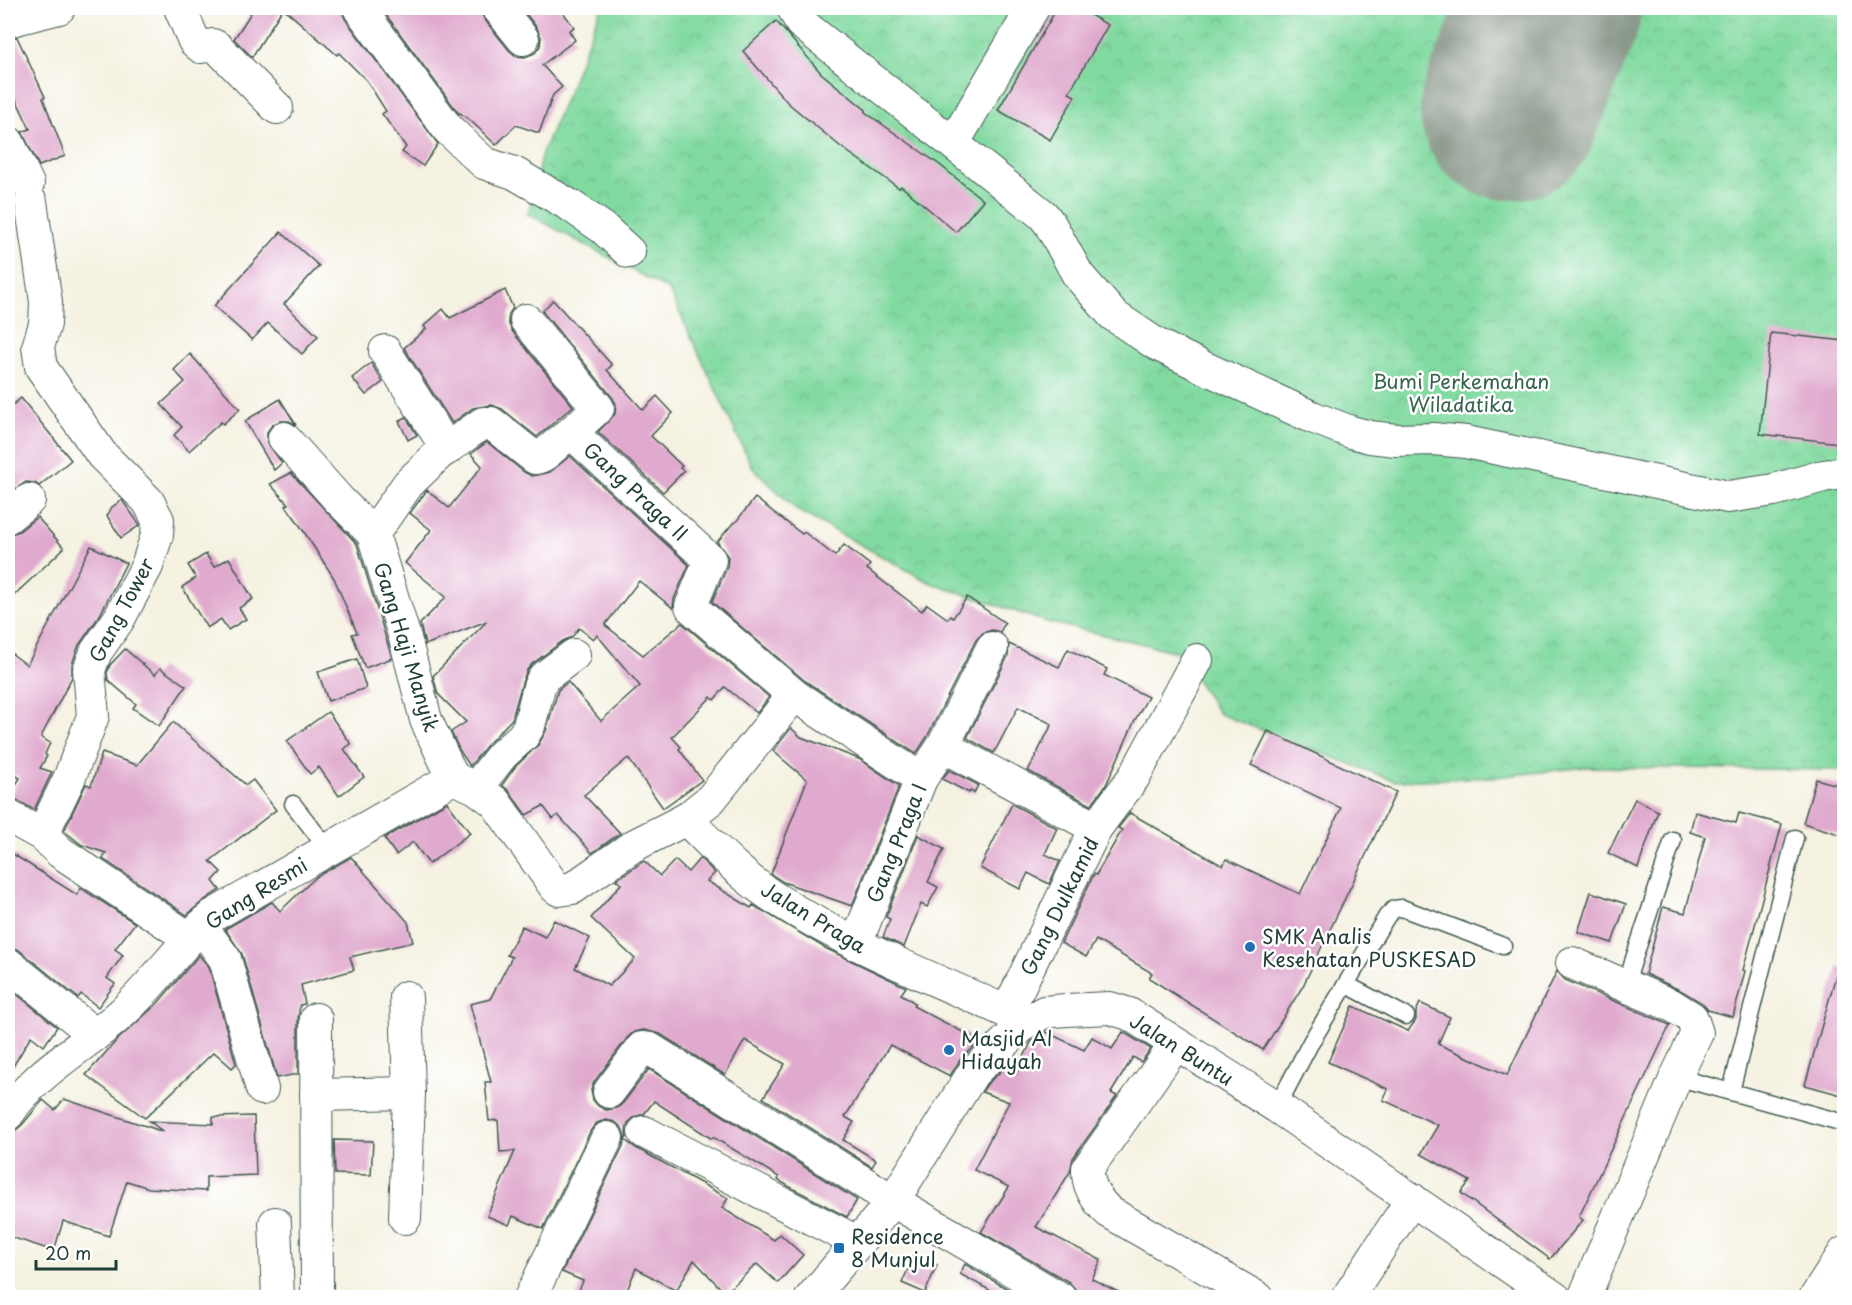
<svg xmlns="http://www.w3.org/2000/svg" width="1852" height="1305" font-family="'Playpen Sans',sans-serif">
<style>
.park{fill:url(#park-crowns);stroke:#508c6a;stroke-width:1.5}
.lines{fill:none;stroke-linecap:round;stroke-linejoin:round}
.runway{stroke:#8a988b;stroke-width:180}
.building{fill:#e0aace}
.lane-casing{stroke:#3f584e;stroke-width:19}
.street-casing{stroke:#3f584e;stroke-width:34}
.lane{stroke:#fff;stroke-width:16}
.street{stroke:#fff;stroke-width:32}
.poi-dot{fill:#1f6fb2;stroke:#fff;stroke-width:2}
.labels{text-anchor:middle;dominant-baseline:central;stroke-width:5;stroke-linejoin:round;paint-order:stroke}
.park-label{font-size:20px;fill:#38644f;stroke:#fff}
.street-label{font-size:20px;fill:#1f3d34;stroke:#fff}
.poi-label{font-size:20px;fill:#1f3d34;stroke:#fff;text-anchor:start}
</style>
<defs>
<pattern id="park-crowns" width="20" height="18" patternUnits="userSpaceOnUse" patternTransform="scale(1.5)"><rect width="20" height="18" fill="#81daa0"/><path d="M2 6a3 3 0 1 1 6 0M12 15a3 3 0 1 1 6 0" fill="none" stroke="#6fbc8a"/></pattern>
</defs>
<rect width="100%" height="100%" fill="#fff"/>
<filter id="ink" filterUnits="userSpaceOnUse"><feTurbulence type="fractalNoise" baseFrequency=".0167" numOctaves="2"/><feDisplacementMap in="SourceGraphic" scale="12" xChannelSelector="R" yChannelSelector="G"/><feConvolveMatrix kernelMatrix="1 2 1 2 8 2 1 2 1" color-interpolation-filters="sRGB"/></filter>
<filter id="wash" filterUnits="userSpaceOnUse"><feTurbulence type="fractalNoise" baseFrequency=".008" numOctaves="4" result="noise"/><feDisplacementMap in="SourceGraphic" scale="24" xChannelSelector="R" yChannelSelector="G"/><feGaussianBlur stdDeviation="1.35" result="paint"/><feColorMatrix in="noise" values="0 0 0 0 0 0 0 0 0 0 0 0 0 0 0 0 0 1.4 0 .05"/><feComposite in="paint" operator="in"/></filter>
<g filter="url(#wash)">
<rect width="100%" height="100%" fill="#f5f2e2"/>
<!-- park -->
<polygon class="park" points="599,8 1844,8 1844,770 1586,767 1495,777 1395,781 1219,714 1178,652 1047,622 931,583 798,511 752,467 669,290 528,214 542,153 569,90 600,10"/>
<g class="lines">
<!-- runway -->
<polyline class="runway" points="1510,110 1551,8"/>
</g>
<g id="blocks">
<!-- building -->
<g class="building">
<polygon points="254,8 341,8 345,19 438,144 423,166 402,152 406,147 382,114 386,111 367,81 339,53 337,55 283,8 252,57 234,39"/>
<polygon points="381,8 480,8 484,19 509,50 516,56 525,57 535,53 540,46 541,37 537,28 521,8 560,8 574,27 569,31 575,40 542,65 562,87 553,95 539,133 516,125 496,145 471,121 460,113 459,114"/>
<polygon points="1057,8 1078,8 1108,25 1069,93 1075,96 1050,140 998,110"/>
<polygon points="776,21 821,73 866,110 865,112 940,165 983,200 956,232 901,186 899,188 841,147 788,103 743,51"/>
<polygon points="17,37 45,97 43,98 65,156 39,166 22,132 30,129 8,82 8,38"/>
<polygon points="281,232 319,266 284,304 318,336 302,354 268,323 252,340 214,306"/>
<polygon points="505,290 513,308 509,314 508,322 512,331 573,406 537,437 502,409 492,405 473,408 452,423 404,348 426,329 424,326 443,309 450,318"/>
<polygon points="553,300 612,365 607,370 643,410 657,396 673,413 651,436 682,466 680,468 684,471 663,492 598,432 615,414 616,404 612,397 542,311"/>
<polygon points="1771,333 1845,341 1845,395 1839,443 1760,434"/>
<polygon points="190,354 240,409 223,424 221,422 189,451 174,435 182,427 161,404 185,382 174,370"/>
<polygon points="371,363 383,382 366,395 352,378"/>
<polygon points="21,398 71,460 39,486 35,483 26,482 8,494 8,409"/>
<polygon points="280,399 296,425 289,421 280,421 272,425 267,432 267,442 282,463 274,470 245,421"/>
<polygon points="406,417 417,435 408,440 399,421"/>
<polygon points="487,442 524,472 532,476 550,472 570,456 689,565 674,599 673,608 639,581 605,625 643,655 682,623 769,697 757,713 725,687 714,700 711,697 672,737 681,747 679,749 702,780 663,808 628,758 584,795 620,833 592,853 558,815 553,819 543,806 526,815 509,791 502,785 515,767 538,745 546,731 558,690 568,682 601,721 640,686 597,635 593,639 579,628 572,637 563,641 532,664 527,670 522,683 512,719 488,744 470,766 460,751 451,732 466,722 438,694 433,676 487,621 425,645 420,624 446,597 405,563 431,530 410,513 427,490 449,508 482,466 471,454"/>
<polygon points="291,473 357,544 392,658 365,668 352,634 357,633 334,578 297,521 286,506 288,504 270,484"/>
<polygon points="755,498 802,534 804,532 835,556 844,545 870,565 867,569 922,611 927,604 948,619 950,616 953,618 967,597 1005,623 1000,632 992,630 983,633 976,640 927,737 916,754 805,681 712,602 727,567 728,557 717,542 734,522 735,523"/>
<polygon points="122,500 140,525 121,538 107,516 112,507"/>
<polygon points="37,517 64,548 8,601 8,535 19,531"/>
<polygon points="91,546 126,563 100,615 79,645 72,664 72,677 41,737 50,743 45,754 47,756 40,768 52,772 34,810 17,800 8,798 20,778 8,771 8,651 27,665"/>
<polygon points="206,554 214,567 229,558 253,599 239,608 246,619 228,630 221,619 207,628 182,587 196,578 188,565"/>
<polygon points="1009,644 1059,667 1068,649 1107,669 1104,675 1148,697 1135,720 1106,785 1091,805 1028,771 1052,724 1018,707 994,753 967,738 1008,656"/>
<polygon points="125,649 155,675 160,668 186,686 159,726 133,708 136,704 108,680 107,673 110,665"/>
<polygon points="357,659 366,688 328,701 318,672"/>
<polygon points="328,712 351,744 344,749 364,777 339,796 319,767 310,774 287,741"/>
<polygon points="173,722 246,785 253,780 276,810 210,861 221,872 213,881 220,890 203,901 187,915 103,859 106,853 82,845 64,831 86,784 91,786 102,753 137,765"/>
<polygon points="791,728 801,737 859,759 899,786 852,906 783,882 771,874 807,780 773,751"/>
<polygon points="1268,731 1396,792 1303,986 1263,1050 1149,978 1152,973 1096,940 1086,957 1061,943 1094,874 1096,875 1122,830 1118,828 1130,813 1223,866 1226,859 1300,894 1341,808 1251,765"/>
<polygon points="949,770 978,785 974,793 970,791 969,793 942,779"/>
<polygon points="1816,779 1845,787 1845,836 1803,823"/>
<polygon points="1635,799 1658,811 1638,868 1608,853"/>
<polygon points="447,802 470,833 429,864 413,842 396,855 384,838"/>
<polygon points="1012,804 1057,828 1045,854 1060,861 1049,884 1028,873 1020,889 980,868"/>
<polygon points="1695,812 1736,823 1739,813 1782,824 1743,970 1745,971 1733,1017 1708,1010 1702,1003 1682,991 1645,974 1663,907 1685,913 1705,837 1690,832"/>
<polygon points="918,835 944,849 928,882 938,887 927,907 921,904 904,947 883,937 890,919 886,917"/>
<polygon points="8,851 77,895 81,888 135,923 115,949 123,955 107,978 115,984 98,1007 81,994 78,998 19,950 8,946"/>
<polygon points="351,857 408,922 413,942 350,957 354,970 301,985 305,1004 300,1005 298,1019 298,1074 277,1078 242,954 225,929 272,902 280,911 316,877"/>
<polygon points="700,858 715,873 707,881 751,908 753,905 825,948 906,987 901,994 915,1003 913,1006 980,1041 960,1060 950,1076 890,1045 845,1117 854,1122 843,1140 876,1160 872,1167 763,1098 785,1064 745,1040 725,1075 660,1034 644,1030 634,1032 628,1037 594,1082 591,1090 593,1100 598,1106 606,1110 617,1108 623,1103 649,1069 857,1200 847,1217 790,1187 778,1180 779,1177 713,1137 712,1139 654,1101 644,1114 635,1117 628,1123 626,1132 627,1137 625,1140 636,1148 728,1198 722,1208 774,1240 780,1234 803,1255 778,1283 757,1264 725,1293 694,1260 676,1291 636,1268 624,1298 576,1298 583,1281 562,1272 623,1146 625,1137 622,1128 615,1122 606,1120 597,1123 591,1130 543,1229 513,1216 509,1225 487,1216 515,1151 500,1152 498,1120 489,1121 485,1082 491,1082 470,1004 490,999 512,957 507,955 522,926 545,937 554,920 590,938 575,968 609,986 635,959 591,918 621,884 616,880 644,861 660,876 675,860 688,872"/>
<polygon points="1591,892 1626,904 1612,943 1578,932"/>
<polygon points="199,955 209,967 236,1064 232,1068 214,1052 145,1118 86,1075 116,1041 158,1003"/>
<polygon points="1838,968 1845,968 1845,1096 1805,1085"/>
<polygon points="1557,971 1565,980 1670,1025 1579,1217 1583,1220 1550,1259 1461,1193 1470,1181 1421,1154 1438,1125 1383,1100 1388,1089 1328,1062 1353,1006 1408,1031 1416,1020 1416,1012 1420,1003 1450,1017 1438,1044 1507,1075"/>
<polygon points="8,987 57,1027 44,1046 31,1036 8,1075"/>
<polygon points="1046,1032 1084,1050 1092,1037 1112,1049 1123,1032 1151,1049 1141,1062 1133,1057 1111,1093 1117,1096 1073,1158 1070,1172 1036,1227 1101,1260 1092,1279 1130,1298 1084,1298 1077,1294 1075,1289 1069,1282 981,1232 1009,1187 974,1170 1009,1102 982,1092 987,1084 1003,1069 1016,1074 1031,1042"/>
<polygon points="64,1099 164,1132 149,1121 213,1124 213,1117 254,1116 256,1175 206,1177 206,1191 149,1188 127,1181 109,1236 63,1221 54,1251 8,1236 8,1132 16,1130 22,1125 43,1100 55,1110"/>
<polygon points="334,1140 373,1141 371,1175 335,1174"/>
<polygon points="914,1255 937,1265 925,1293 902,1283"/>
<polygon points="965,1264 1023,1298 1004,1298 960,1274"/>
</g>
</g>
</g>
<g filter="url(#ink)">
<use href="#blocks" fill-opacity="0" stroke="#3f584e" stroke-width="1.5"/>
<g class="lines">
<defs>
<g id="lane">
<polyline points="293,804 328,849"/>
<polyline points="1347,985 1406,1016"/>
<polyline points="1625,986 1673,840"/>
<polyline points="1676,1077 1844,1123"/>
<polyline points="1731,1091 1795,838"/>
<polyline points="1277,1107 1311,1042 1387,916 1394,909 1402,908 1503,946"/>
</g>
<g id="street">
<polyline points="180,8 194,41 201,47 213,45 217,47 277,108"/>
<polyline points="359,8 448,129 484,163 514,173 571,206 603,228 629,252"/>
<polyline points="498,8 523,39"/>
<polyline points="793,8 801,23 1043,215 1050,224 1078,275 1113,315 1156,344 1203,367 1312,417 1351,432 1370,437 1396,440 1433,439 1466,442 1728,497 1774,490 1823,476 1844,473"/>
<polyline points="8,21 59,8"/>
<polyline points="8,142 28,184"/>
<polyline points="954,142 1033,8"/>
<polyline points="31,202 46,302 45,324 38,347 41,367 102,455 148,501 158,520 157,535 147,566 119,619 96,652 89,670 93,716 69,779 42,835"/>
<polyline points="526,320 598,408 566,437"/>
<polyline points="385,351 447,449"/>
<polyline points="284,438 340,501 373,534 405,638 426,720 453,778 476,788 495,802 555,887 559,890 573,888 633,846 686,819 711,799 794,695"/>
<polyline points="8,517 29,500"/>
<path d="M373 534 408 484 439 454 483 423H491L535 458C551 456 559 434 575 436L710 560 691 606 692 608 794 695 921 779"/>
<polyline points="943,746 1096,828"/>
<polyline points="476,788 502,755 523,736 529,726 539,687 543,678 574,655"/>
<polyline points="8,816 42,835 60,852 189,938"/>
<path d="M686 819C713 846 745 880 778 900 850 946 930 977 1007 1012L1024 1022"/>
<polyline points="201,926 225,959 262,1089"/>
<polyline points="856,944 921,779 943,746 992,648"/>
<polyline points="1572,963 1673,1006 1692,1018 1697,1033 1676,1077 1584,1298"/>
<polyline points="8,964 95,1035"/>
<polyline points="1007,1012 1096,828 1134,777 1197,660"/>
<polyline points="316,1019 317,1298"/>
<path d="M1176 1044 1088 1168C1087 1186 1096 1200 1109 1212L1258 1298"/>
<polyline points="609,1092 642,1048 650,1049 893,1201 1060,1298"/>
<polyline points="316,1095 409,1093"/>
<path d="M8 1114C35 1072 84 1047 121 1014 154 984 179 946 212 916L453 778"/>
<polyline points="644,1132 857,1242"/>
<polyline points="405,1218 409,1093 406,997"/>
<polyline points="275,1223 278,1298"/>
<polyline points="530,1298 607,1138"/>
<polyline points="811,1298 893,1201 973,1073 1025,1023 1044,1012 1066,1010 1110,1008 1129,1014 1277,1107 1555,1298"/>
<polyline points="1347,1298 1412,1199"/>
<polyline points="1815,1298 1844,1253"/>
</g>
</defs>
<!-- lane casing -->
<use href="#lane" class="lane-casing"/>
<!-- street casing -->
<use href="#street" class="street-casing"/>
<!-- lane -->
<use href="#lane" class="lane"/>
<!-- street -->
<use href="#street" class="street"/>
</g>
</g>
<!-- markers -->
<g class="poi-dot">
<circle cx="1250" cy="947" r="6"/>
<circle cx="949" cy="1050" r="6"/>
<rect x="833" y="1242" width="12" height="12" rx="3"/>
</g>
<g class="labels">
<!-- park labels -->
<g class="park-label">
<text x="1461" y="381">Bumi Perkemahan<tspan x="1461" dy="23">Wiladatika</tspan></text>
</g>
<!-- street labels -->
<g class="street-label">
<text transform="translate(636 491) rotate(43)">Gang Praga II</text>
<text transform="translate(121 610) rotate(-62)">Gang Tower</text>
<text transform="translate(407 647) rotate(73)">Gang Haji Manyik</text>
<text transform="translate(896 843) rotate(-68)">Gang Praga I</text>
<text transform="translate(256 893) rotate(-32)">Gang Resmi</text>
<text transform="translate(1059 906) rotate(-64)">Gang Dulkamid</text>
<text transform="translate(814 917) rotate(31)">Jalan Praga</text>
<text transform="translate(1182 1049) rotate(32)">Jalan Buntu</text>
</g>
<!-- poi labels -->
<g class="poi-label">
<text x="1262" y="936">SMK Analis<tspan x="1262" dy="23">Kesehatan PUSKESAD</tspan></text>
<text x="961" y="1038">Masjid Al<tspan x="961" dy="23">Hidayah</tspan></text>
<text x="851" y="1236">Residence<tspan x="851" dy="23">8 Munjul</tspan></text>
</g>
</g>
<!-- margin -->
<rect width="1852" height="1305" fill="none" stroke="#fff" stroke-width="30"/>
<!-- scale -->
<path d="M36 1260v9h80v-9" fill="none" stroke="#1f3d34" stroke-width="3"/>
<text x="45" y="1260" font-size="18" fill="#1f3d34" stroke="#ffffff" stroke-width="4.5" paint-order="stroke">20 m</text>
</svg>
